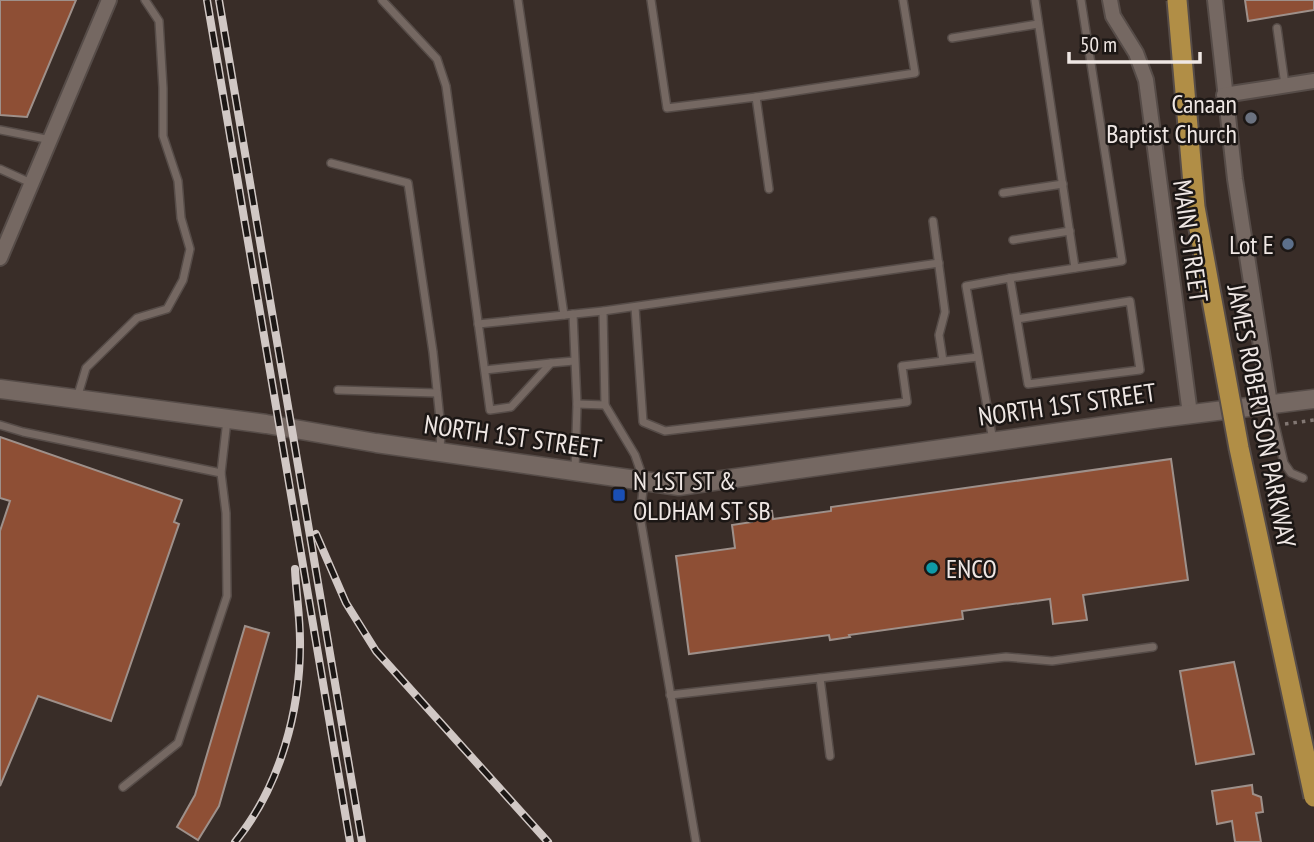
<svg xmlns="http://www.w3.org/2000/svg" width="1314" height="842" font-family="'PT Sans Narrow',sans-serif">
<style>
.building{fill:#8e4f35;stroke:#9e908a;stroke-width:2}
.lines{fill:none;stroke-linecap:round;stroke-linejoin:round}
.service-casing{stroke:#564c48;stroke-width:10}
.minor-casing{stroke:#564c48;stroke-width:18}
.tertiary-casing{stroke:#564c48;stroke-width:21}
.path{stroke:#827773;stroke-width:3.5;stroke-dasharray:3.5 5;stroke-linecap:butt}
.service{stroke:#756862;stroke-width:7}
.minor{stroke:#756862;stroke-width:14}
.tertiary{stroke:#756862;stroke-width:18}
.rail-casing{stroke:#d1c8c5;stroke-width:8}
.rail{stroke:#1c1715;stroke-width:5;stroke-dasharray:16;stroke-linecap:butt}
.primary-bridge-casing{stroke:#564c48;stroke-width:23;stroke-linecap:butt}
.primary-bridge{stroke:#b18e46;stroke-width:19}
.worship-dot{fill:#6b7280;stroke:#1c1715;stroke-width:2.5}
.service-dot{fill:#5c6f8a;stroke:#1c1715;stroke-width:2.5}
.transit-dot{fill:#1a4fb4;stroke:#1c1715;stroke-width:2.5}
.culture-dot{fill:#0f9aa8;stroke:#1c1715;stroke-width:2.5}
.labels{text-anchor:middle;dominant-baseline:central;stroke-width:5;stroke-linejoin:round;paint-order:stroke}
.poi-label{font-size:26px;fill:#efe7e4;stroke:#1c1715;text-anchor:end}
.street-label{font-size:26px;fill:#efe7e4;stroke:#1c1715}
</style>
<rect width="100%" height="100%" fill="#392d28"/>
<!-- building -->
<g class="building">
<polygon points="0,0 76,0 27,117 0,115"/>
<polygon points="1245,0 1314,0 1314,10 1248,21"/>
<polygon points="0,437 182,500 174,522 179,524 111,721 38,696 0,786 0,531 10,501 0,498"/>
<polygon points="1171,459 1188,580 1083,595 1087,620 1053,624 1050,599 962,611 963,619 849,635 850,637 830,640 829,635 689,654 676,556 735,548 732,525 752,522 750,514 772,511 773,519 831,511 831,507"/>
<polygon points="245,626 269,633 219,806 198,840 177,827 195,795"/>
<polygon points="1234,662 1254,754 1196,764 1180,671"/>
<polygon points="1252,785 1253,794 1261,797 1263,812 1256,813 1261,842 1235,842 1232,821 1217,824 1212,791"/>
</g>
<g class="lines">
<defs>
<g id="service">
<polyline points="382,0 437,59 446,86 490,410 511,407 551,363 574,361"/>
<polyline points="518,0 564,315"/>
<polyline points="651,0 667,108 756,97 915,73 903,0"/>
<polyline points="1035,0 1075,268"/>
<polyline points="1277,28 1285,85"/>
<polyline points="952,38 1038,24"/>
<polyline points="756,97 769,189"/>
<polyline points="0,130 51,140"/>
<polyline points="331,163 408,183 433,352 441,429 440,451"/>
<polyline points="0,169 31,183"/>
<polyline points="1003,193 1063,184"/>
<polyline points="933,221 945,312 939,335 943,361"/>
<polyline points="1013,240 1070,231"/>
<polyline points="1010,278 1122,261 1081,0"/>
<polyline points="635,307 643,422 665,431 907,402 902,366 978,357"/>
<polyline points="603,311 605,405 635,455 644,481 640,516 696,842"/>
<polyline points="573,314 577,404 575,471"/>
<polyline points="478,324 603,311 939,263"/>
<polyline points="485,370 551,363"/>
<polyline points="338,390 437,393"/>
<polyline points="77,398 86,368 137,318 167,309 183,280 190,249 181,218 178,181 163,136 163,88 159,21 145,0"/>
<polyline points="577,404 605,405"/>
<polyline points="1270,404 1284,463 1291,473 1303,478"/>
<polyline points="0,425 23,432 221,473 227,420"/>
<polyline points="993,441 966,286 1010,278 1028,384 1140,370 1130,301 1017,319"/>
<polyline points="820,678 830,756"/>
<polyline points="670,695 1006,657 1052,661 1153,647"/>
<polyline points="123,787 178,743 227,596 226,513 221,473"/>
</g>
<g id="minor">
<polyline points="1110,0 1113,16 1136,53 1146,80 1190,414"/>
<polyline points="1215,0 1235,179 1270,404"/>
<polyline points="1224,95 1314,81"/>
<polyline points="0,258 109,0"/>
</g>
<polyline id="tertiary" points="0,389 266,424 376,443 679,486 1160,418 1314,399"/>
</defs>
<!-- service casing -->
<use href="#service" class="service-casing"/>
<!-- minor casing -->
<use href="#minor" class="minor-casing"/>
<!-- tertiary casing -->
<use href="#tertiary" class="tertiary-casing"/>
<!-- path -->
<polyline class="path" points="1285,424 1314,420"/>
<!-- service -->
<use href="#service" class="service"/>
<!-- minor -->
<use href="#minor" class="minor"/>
<!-- tertiary -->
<use href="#tertiary" class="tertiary"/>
<defs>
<g id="rail">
<polyline points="207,0 350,842"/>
<polyline points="219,0 362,842"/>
<polyline points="316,534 346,603 376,651 548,842"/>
<path d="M235 842C280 787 301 710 300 640 300 616 296 593 295 569"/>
</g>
</defs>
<!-- rail casing -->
<use href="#rail" class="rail-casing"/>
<!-- rail -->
<use href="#rail" class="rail"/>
<defs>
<polyline id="primary-bridge" points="1177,0 1195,207 1239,448 1314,797"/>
</defs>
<!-- primary-bridge casing -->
<use href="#primary-bridge" class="primary-bridge-casing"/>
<!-- primary-bridge -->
<use href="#primary-bridge" class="primary-bridge"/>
</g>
<!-- markers -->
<circle class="worship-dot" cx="1251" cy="118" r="7"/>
<circle class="service-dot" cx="1288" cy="244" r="7"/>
<rect class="transit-dot" x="612" y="488" width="14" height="14" rx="3.5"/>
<circle class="culture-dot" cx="932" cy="568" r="7"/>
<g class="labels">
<!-- poi labels -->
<g class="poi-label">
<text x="1237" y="103">Canaan<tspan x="1237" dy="30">Baptist Church</tspan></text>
<text x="1274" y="244">Lot E</text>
<text x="633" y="480" text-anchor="start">N 1ST ST &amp;<tspan x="633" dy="30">OLDHAM ST SB</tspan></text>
<text x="946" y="568" text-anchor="start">ENCO</text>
</g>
<!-- street labels -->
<g class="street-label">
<text transform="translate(1191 241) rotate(82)">MAIN STREET</text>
<text transform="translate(1067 404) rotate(-8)">NORTH 1ST STREET</text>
<text transform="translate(1262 416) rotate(79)">JAMES ROBERTSON PARKWAY</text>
<text transform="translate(513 436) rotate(8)">NORTH 1ST STREET</text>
</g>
</g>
<!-- scale -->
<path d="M1069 52v10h131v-10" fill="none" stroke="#efe7e4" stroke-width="3.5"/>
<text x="1080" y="52" font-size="21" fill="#efe7e4" stroke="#1c1715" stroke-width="5" paint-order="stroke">50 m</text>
</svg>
